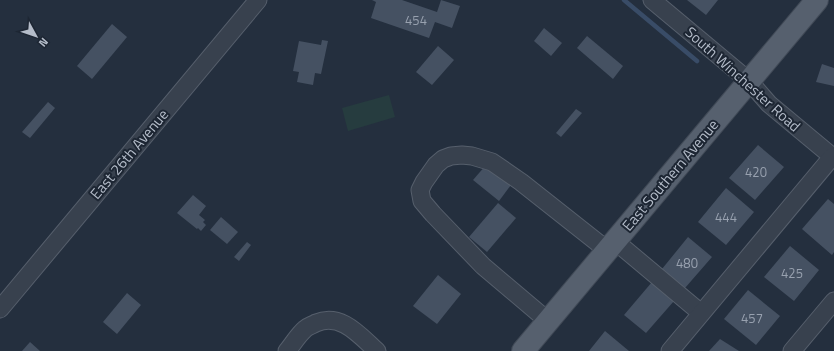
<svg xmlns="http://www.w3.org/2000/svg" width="834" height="351" font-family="'Titillium Web',sans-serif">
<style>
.green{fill:#263c3f}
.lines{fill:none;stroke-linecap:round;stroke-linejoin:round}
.stream{stroke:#394c67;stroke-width:4.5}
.building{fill:#455162}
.minor-casing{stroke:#565f6c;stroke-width:19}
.major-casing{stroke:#414a57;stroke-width:24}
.minor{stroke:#38414e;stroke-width:17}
.major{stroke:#56606e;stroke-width:22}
.labels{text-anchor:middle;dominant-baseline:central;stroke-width:4;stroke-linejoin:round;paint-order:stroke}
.number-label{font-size:13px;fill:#98a1af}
.street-label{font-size:15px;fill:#b4bcc9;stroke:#1d2633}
</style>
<rect width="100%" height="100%" fill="#242f3e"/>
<!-- green -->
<polygon class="green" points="389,95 395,117 348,131 342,108"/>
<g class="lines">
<!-- stream -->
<polyline class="stream" points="624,0 697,61"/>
</g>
<!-- building -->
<g class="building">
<polygon points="372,0 402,0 437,12 441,0 460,6 452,28 435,22 429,38 371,18 376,2"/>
<polygon points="687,0 718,0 706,15"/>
<polygon points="112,24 127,37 92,79 77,66"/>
<polygon points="544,28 562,43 551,56 534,41"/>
<polygon points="587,36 623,66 613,79 577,48"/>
<polygon points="322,40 328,41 321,74 315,73 313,85 297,82 299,72 293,71 299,41 321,45"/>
<polygon points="438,46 454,60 432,85 416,72"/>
<polygon points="822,64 834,68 834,86 816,82"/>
<polygon points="48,102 55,108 30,138 22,132"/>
<polygon points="576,109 582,113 561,137 556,133"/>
<polygon points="758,145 784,167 755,200 729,178"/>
<polygon points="486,165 511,185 499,201 473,180"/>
<polygon points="726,188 754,212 726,245 698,222"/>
<polygon points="193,195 206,206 199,215 205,220 203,222 206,225 201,231 198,228 197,229 177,213"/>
<polygon points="828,199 834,204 834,252 832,255 802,229"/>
<polygon points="498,203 516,218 487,252 469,237"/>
<polygon points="221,217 238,232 227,244 210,230"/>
<polygon points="688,237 712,257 685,288 662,269"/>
<polygon points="247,242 251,245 239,261 234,257"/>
<polygon points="790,246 819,270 794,301 764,277"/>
<polygon points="438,275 461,294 437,324 413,306"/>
<polygon points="652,282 674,301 646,333 624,315"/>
<polygon points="748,290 780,316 756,345 724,319"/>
<polygon points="127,293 141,305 117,334 103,322"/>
<polygon points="605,331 629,351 589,351"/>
<polygon points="720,339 739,351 709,351"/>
<polygon points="30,342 40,351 22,351"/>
</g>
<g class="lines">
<defs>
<g id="minor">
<polyline points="652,0 749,81 769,104 834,158"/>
<polyline points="615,241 701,313"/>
<polyline points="0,309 258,0"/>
<polyline points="548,321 483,266 433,214 422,201 420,190 424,182 436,165 443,159 451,156 462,155 472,156 492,162 521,182 607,250"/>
<path d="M287 351C293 344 298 335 305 329 308 326 313 325 316 323 341 312 360 336 377 351"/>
<polyline points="670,351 832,157"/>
<polyline points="792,351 834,301"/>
</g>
<polyline id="major" points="523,351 817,0"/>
</defs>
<!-- minor casing -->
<use href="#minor" class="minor-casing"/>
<!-- major casing -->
<use href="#major" class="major-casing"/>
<!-- minor -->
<use href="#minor" class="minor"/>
<!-- major -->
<use href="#major" class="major"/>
</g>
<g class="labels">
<!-- number labels -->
<g class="number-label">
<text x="416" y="20">454</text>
<text x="756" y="172">420</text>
<text x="726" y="217">444</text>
<text x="687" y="263">480</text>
<text x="792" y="273">425</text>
<text x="752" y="318">457</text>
</g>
<!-- street labels -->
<g class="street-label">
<text transform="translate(743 79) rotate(42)">South Winchester Road</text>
<text transform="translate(129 154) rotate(-50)">East 26th Avenue</text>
<text transform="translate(670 175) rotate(-50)">East Southern Avenue</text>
</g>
</g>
<!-- north arrow -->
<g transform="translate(36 36) rotate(130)" stroke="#1d2633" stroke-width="3" paint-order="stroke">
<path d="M0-3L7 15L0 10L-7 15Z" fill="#b4bcc9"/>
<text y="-6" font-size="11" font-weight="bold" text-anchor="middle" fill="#b4bcc9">N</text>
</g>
</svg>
